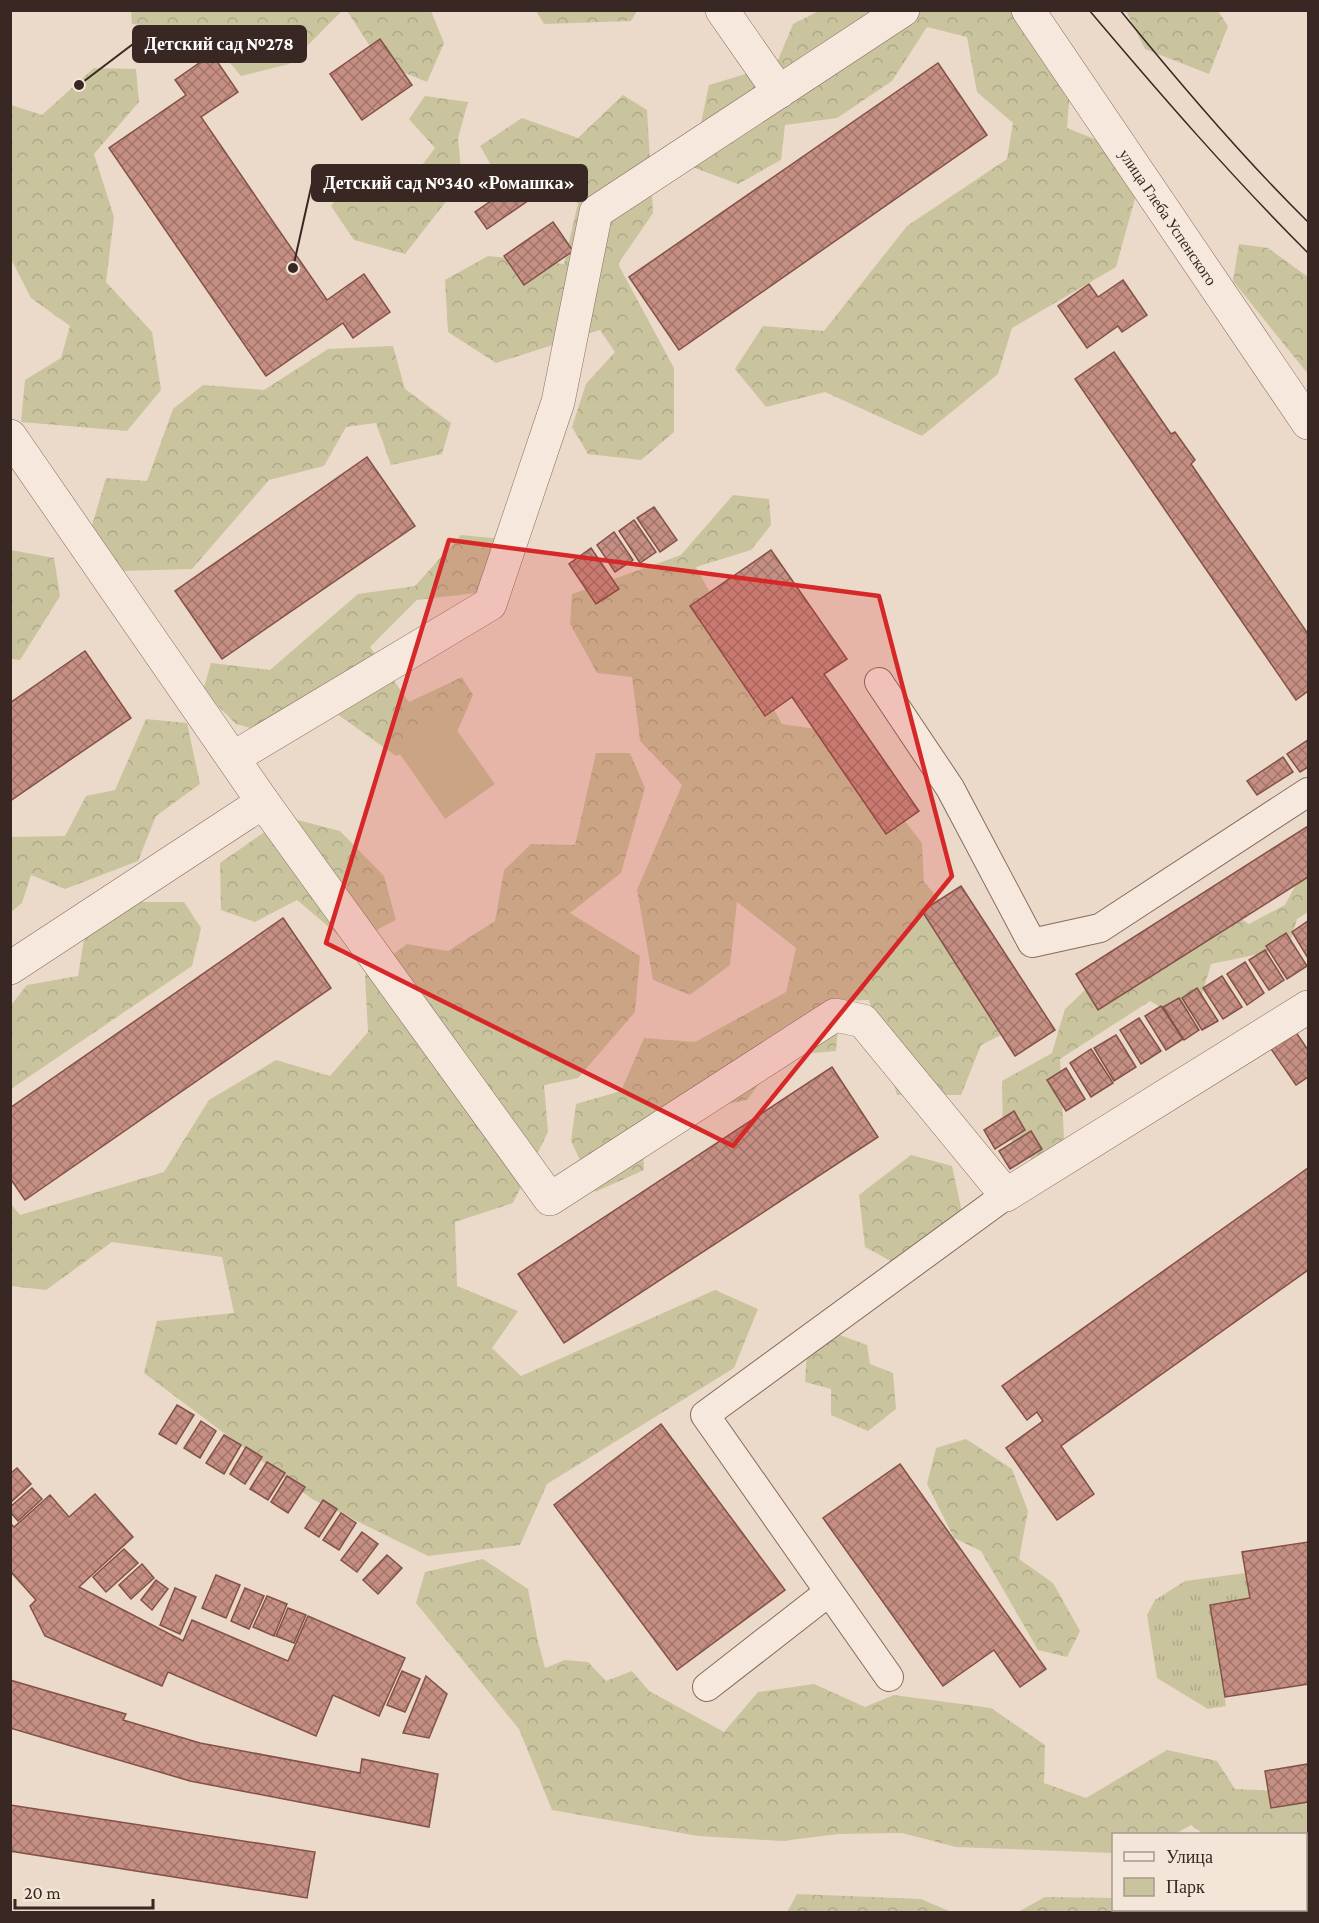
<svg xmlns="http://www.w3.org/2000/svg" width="1319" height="1923" font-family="'Crimson Pro',serif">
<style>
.grass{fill:url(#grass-tufts)}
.forest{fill:url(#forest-crowns)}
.green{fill:#c9c49e}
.building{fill:url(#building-cross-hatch);stroke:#835147;stroke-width:1.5}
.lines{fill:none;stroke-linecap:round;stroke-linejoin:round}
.lane-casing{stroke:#866b5f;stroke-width:30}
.street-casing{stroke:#866b5f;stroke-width:34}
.lane{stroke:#f6e8dc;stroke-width:28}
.street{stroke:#f6e8dc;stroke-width:33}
.tram{stroke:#382722;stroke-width:1.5}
.marked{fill:#d62828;fill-opacity:0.2;stroke:#d62828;stroke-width:4.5;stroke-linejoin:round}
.labels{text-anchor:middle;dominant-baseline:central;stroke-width:4.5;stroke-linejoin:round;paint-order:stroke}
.street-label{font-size:16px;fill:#382722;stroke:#f3e5d8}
.leader{fill:none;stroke:#382722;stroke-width:2}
.callout-dot{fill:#382722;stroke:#f3e5d8;stroke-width:2}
.callout{fill:#382722;stroke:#382722;stroke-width:2}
.callout-label{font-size:18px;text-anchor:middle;font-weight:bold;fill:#fff}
</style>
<defs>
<pattern id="grass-tufts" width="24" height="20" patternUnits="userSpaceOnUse" patternTransform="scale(1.5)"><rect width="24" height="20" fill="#c9c49e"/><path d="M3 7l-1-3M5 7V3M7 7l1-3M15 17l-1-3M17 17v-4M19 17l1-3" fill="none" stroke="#ada888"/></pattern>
<pattern id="forest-crowns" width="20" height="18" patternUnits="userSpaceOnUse" patternTransform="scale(1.5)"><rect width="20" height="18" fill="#c9c49e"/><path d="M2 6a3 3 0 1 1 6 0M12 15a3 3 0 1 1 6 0" fill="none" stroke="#ada888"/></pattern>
<pattern id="building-cross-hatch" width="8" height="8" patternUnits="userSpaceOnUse" patternTransform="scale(1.5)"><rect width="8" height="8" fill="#c68f83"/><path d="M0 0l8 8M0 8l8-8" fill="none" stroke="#a2756b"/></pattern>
</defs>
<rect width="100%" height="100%" fill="#ebd9c9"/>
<!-- grass -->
<polygon class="grass" points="1246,1573 1250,1598 1210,1605 1226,1706 1208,1709 1157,1678 1147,1615 1155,1600 1185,1581"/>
<!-- forest -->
<g class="forest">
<polygon points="131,11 131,10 342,11 289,64 241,76 203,31 132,24"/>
<polygon points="347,11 431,11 444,43 427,82 381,63"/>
<polygon points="536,11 637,11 631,21 544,24"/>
<polygon points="819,11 1042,11 1073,47 1067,128 1112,146 1136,195 1116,267 1012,328 998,374 922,436 825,392 766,407 735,369 763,326 824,331 907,226 1007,159 1013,123 977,92 967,37 927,27 892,81 837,118 785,125 781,160 738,184 692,167 709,85 776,65 793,24"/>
<polygon points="1126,11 1218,11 1228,26 1209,74 1145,49"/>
<polygon points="94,68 136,69 139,102 94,154 114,217 106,282 152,332 161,390 127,431 21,422 25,380 61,358 70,326 31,298 11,259 11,105 42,115"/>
<polygon points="623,95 647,110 653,213 618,264 674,368 674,432 641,460 588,454 572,427 586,384 615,352 600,330 496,363 448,332 445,280 488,256 564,264 578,203 498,177 480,146 522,118 578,138"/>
<polygon points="425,96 468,102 458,138 462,181 405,254 354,240 331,206 349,182 400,194 435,148 409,119"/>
<polygon points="1239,244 1268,248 1308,277 1308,374 1233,281"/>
<polygon points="393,346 405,389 451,423 442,454 391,465 376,423 346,427 324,466 269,480 192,569 121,571 91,529 106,478 147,481 173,409 203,385 264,390 328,349"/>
<polygon points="733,495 769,499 771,525 751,550 696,567 782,724 836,732 922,843 924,882 1017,988 1017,1027 981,1045 961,1095 897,1095 869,1000 840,1001 836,1051 780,1056 747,1100 642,1121 644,1170 595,1192 571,1141 576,1104 621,1091 644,1038 695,1042 786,992 796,948 737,902 730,965 690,995 653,980 637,890 682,785 640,741 632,677 597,673 570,624 572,594 681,555"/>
<polygon points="461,535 512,540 493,591 417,600 370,647 409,702 462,677 473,695 457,732 396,756 309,694 265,732 236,724 203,691 211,663 270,670 358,594 415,586"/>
<polygon points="11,550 54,558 60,596 20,660 11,659"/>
<polygon points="146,719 187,723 200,784 156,816 138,861 65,889 31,875 22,903 11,912 11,837 65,836 86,796 115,790"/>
<polygon points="596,753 630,753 645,788 621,873 570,913 640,956 635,1012 578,1078 544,1085 548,1132 513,1203 455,1222 457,1286 518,1311 492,1348 521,1376 715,1290 758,1309 734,1368 547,1484 520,1545 428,1556 312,1499 144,1373 157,1321 234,1313 222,1257 112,1242 46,1290 11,1286 10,1203 20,1215 164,1172 209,1100 276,1060 330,1076 368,1032 365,975 407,944 448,951 495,921 504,870 531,844 575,845"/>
<polygon points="286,817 340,831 384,876 396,920 349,944 297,900 255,922 221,910 220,863"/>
<polygon points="1308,862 1308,912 1297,919 1288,948 1211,964 1198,1008 1179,1018 1150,1001 1060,1059 1064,1139 1034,1162 1003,1132 1002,1081 1052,1053 1065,1009 1117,960 1210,899 1249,924 1285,905"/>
<polygon points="133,902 184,902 201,928 192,966 11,1089 11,1005 27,985 78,976 85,933"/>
<polygon points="911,1155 952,1166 963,1217 911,1272 865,1247 859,1195"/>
<polygon points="837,1334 867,1345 870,1364 893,1373 896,1409 868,1431 831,1415 831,1389 805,1382 807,1352"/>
<polygon points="966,1439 1012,1469 1028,1511 1019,1559 1053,1583 1080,1631 1067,1657 1038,1650 981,1551 954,1538 927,1484 936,1448"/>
<polygon points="483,1559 528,1589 538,1642 545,1668 565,1660 588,1662 606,1681 632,1671 649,1691 724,1732 758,1692 814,1684 865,1707 894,1695 991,1708 1045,1745 1044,1783 1086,1798 1167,1750 1217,1761 1235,1789 1297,1792 1308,1806 1308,1852 1306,1853 1306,1834 1204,1834 1191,1825 1175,1834 1114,1834 1113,1853 956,1847 902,1833 839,1834 782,1841 698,1836 552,1810 519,1729 416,1603 425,1572"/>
<polygon points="797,1894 921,1899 951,1912 787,1912"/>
<polygon points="1045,1897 1113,1898 1114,1910 1306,1910 1306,1900 1308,1900 1308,1912 1018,1912"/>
</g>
<!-- green -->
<polygon class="green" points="444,712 495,784 445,819 395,747"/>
<!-- building -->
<g class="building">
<polygon points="380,39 412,85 362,120 330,74"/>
<polygon points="212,54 238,92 201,117 327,300 364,274 390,312 353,338 343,323 266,376 109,148 186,95 175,80"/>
<polygon points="938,63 987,135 679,350 629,277"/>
<polygon points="517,183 529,200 487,229 475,212"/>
<polygon points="553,222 573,251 524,285 504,256"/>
<polygon points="1123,280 1147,315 1122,332 1118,326 1087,348 1058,306 1089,284 1098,297"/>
<polygon points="1114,352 1171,434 1175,432 1195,460 1191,464 1308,634 1308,691 1296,700 1075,379"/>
<polygon points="367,457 415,526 222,659 175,591"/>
<polygon points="654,507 677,540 660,552 637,518"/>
<polygon points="634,520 656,552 640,563 619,531"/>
<polygon points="614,532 633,560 615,572 597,545"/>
<polygon points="591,548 619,589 596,604 569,564"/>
<polygon points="771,550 847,659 824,674 919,811 886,834 792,697 765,716 690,606"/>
<polygon points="85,651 131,718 10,801 10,703"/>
<polygon points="1308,740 1308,767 1300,772 1287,754"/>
<polygon points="1283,757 1293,772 1257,795 1247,781"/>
<polygon points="1308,826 1308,877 1098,1010 1076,974"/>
<polygon points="961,886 1055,1030 1015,1056 922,911"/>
<polygon points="283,918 331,988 25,1200 10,1178 10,1108"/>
<polygon points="1308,921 1308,958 1292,932"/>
<polygon points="1286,933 1307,966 1287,979 1266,946"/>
<polygon points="1265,950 1284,980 1269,990 1249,960"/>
<polygon points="1245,962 1264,993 1247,1005 1227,974"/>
<polygon points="1222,976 1242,1007 1223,1019 1203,988"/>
<polygon points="1197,988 1218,1021 1202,1030 1182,998"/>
<polygon points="1179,998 1199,1030 1184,1040 1163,1007"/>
<polygon points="1161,1006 1183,1039 1166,1050 1145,1016"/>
<polygon points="1139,1018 1161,1051 1141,1064 1120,1030"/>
<polygon points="1293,1028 1308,1050 1308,1077 1296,1085 1269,1046"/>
<polygon points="1116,1035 1136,1067 1114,1081 1094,1048"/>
<polygon points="1091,1049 1113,1083 1091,1097 1070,1063"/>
<polygon points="832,1067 878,1137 564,1343 518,1274"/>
<polygon points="1066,1068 1085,1099 1066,1111 1047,1080"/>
<polygon points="1014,1111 1025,1130 995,1149 984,1130"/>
<polygon points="1031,1131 1042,1149 1010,1169 999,1151"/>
<polygon points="1308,1168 1308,1270 1061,1446 1094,1494 1057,1520 1006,1448 1043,1421 1037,1412 1027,1420 1002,1386"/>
<polygon points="177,1405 194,1415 176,1444 159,1434"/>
<polygon points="201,1421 216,1431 200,1458 184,1448"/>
<polygon points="661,1424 785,1590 677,1670 554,1505"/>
<polygon points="224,1435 241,1445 224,1474 206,1463"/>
<polygon points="246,1447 262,1457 245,1484 230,1474"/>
<polygon points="267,1462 285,1473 268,1500 250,1489"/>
<polygon points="900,1464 1046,1669 1020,1687 994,1650 943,1686 823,1518"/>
<polygon points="17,1468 31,1484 10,1503 10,1474"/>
<polygon points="287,1476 305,1487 288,1513 271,1502"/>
<polygon points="32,1488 42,1499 18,1521 10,1512 10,1507"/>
<polygon points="95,1494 133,1537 79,1587 183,1641 192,1620 288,1661 308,1616 405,1658 379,1716 333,1695 316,1736 168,1672 162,1686 45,1636 30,1606 36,1600 10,1571 10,1523 14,1527 50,1495 69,1517"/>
<polygon points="323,1500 337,1509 319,1537 305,1528"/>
<polygon points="341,1513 356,1523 339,1550 323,1540"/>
<polygon points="362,1532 378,1544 357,1572 341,1560"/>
<polygon points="1308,1542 1308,1684 1225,1697 1210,1605 1250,1598 1242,1552"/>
<polygon points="124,1549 138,1563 106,1592 93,1577"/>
<polygon points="387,1555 402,1568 378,1594 363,1580"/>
<polygon points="142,1564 154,1578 131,1599 119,1585"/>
<polygon points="216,1575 240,1585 226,1618 202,1608"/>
<polygon points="156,1580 168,1589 152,1610 141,1600"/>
<polygon points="175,1588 196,1597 180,1634 160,1625"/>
<polygon points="245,1588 264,1596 249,1629 231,1621"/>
<polygon points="267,1596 287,1604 274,1636 253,1627"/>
<polygon points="288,1608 306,1615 294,1643 276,1636"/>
<polygon points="402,1671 420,1679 405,1712 387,1705"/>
<polygon points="426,1676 447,1694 429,1738 403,1733"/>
<polygon points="10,1680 126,1714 123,1720 200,1743 360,1773 362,1759 438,1774 429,1827 190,1781 10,1728"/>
<polygon points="1308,1764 1308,1802 1271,1808 1265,1771"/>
<polygon points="10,1805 315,1852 307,1898 10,1851"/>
</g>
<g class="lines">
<defs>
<g id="lane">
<polyline points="879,682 950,788 1032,943 1100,928 1308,792"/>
<polyline points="889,1677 705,1415 1006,1195"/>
<polyline points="707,1687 829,1592"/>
</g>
<g id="street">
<polyline points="722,10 779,92"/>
<path id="s1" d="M1028 10 1308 423"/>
<polyline points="10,436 263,802 10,968"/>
<polyline points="233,758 490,604 558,402 596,212 903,10"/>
<polyline points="263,802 550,1199 835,1015 863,1021 1006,1195 1308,1007"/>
</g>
</defs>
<!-- lane casing -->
<use href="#lane" class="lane-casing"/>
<!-- street casing -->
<use href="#street" class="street-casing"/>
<!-- lane -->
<use href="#lane" class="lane"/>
<!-- street -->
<use href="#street" class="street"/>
<!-- tram -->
<g class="tram">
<path d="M1089 10C1160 94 1231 176 1308 253"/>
<path d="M1120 10C1180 84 1241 156 1308 222"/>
</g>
</g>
<!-- marked area -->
<path class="marked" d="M449 540 879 596 952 876 733 1146 326 943Z"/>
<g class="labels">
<!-- street labels -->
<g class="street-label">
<text stroke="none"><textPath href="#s1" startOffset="250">улица Глеба Успенского</textPath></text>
</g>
</g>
<!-- callouts -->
<path class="leader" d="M79 85L133 44M293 268L312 183"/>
<g class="callout-dot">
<circle cx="79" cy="85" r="6"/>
<circle cx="293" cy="268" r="6"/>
</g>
<g class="callout">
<rect x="133" y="26" width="173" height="36" rx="6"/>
<rect x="312" y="165" width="275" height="36" rx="6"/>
</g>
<g class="callout-label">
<text x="219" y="50">Детский сад №278</text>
<text x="449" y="189">Детский сад №340 «Ромашка»</text>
</g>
<!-- border -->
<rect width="1319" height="1923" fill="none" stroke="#382722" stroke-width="24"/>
<!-- legend -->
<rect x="1112" y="1833" width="195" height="78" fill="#f3e5d8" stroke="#a8998f" stroke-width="1.5"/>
<rect x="1124" y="1852" width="30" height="9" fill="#f6e8dc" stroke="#a8998f" stroke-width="1.5"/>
<text x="1166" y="1863" font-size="18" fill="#382722">Улица</text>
<rect x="1124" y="1878" width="30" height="18" fill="#c9c49e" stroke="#a8998f" stroke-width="1.5"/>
<text x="1166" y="1893" font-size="18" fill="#382722">Парк</text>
<!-- scale -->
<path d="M15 1899v9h138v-9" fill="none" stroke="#382722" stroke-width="3"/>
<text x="24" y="1899" font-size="18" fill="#382722" stroke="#f3e5d8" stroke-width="4.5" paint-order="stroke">20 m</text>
</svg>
